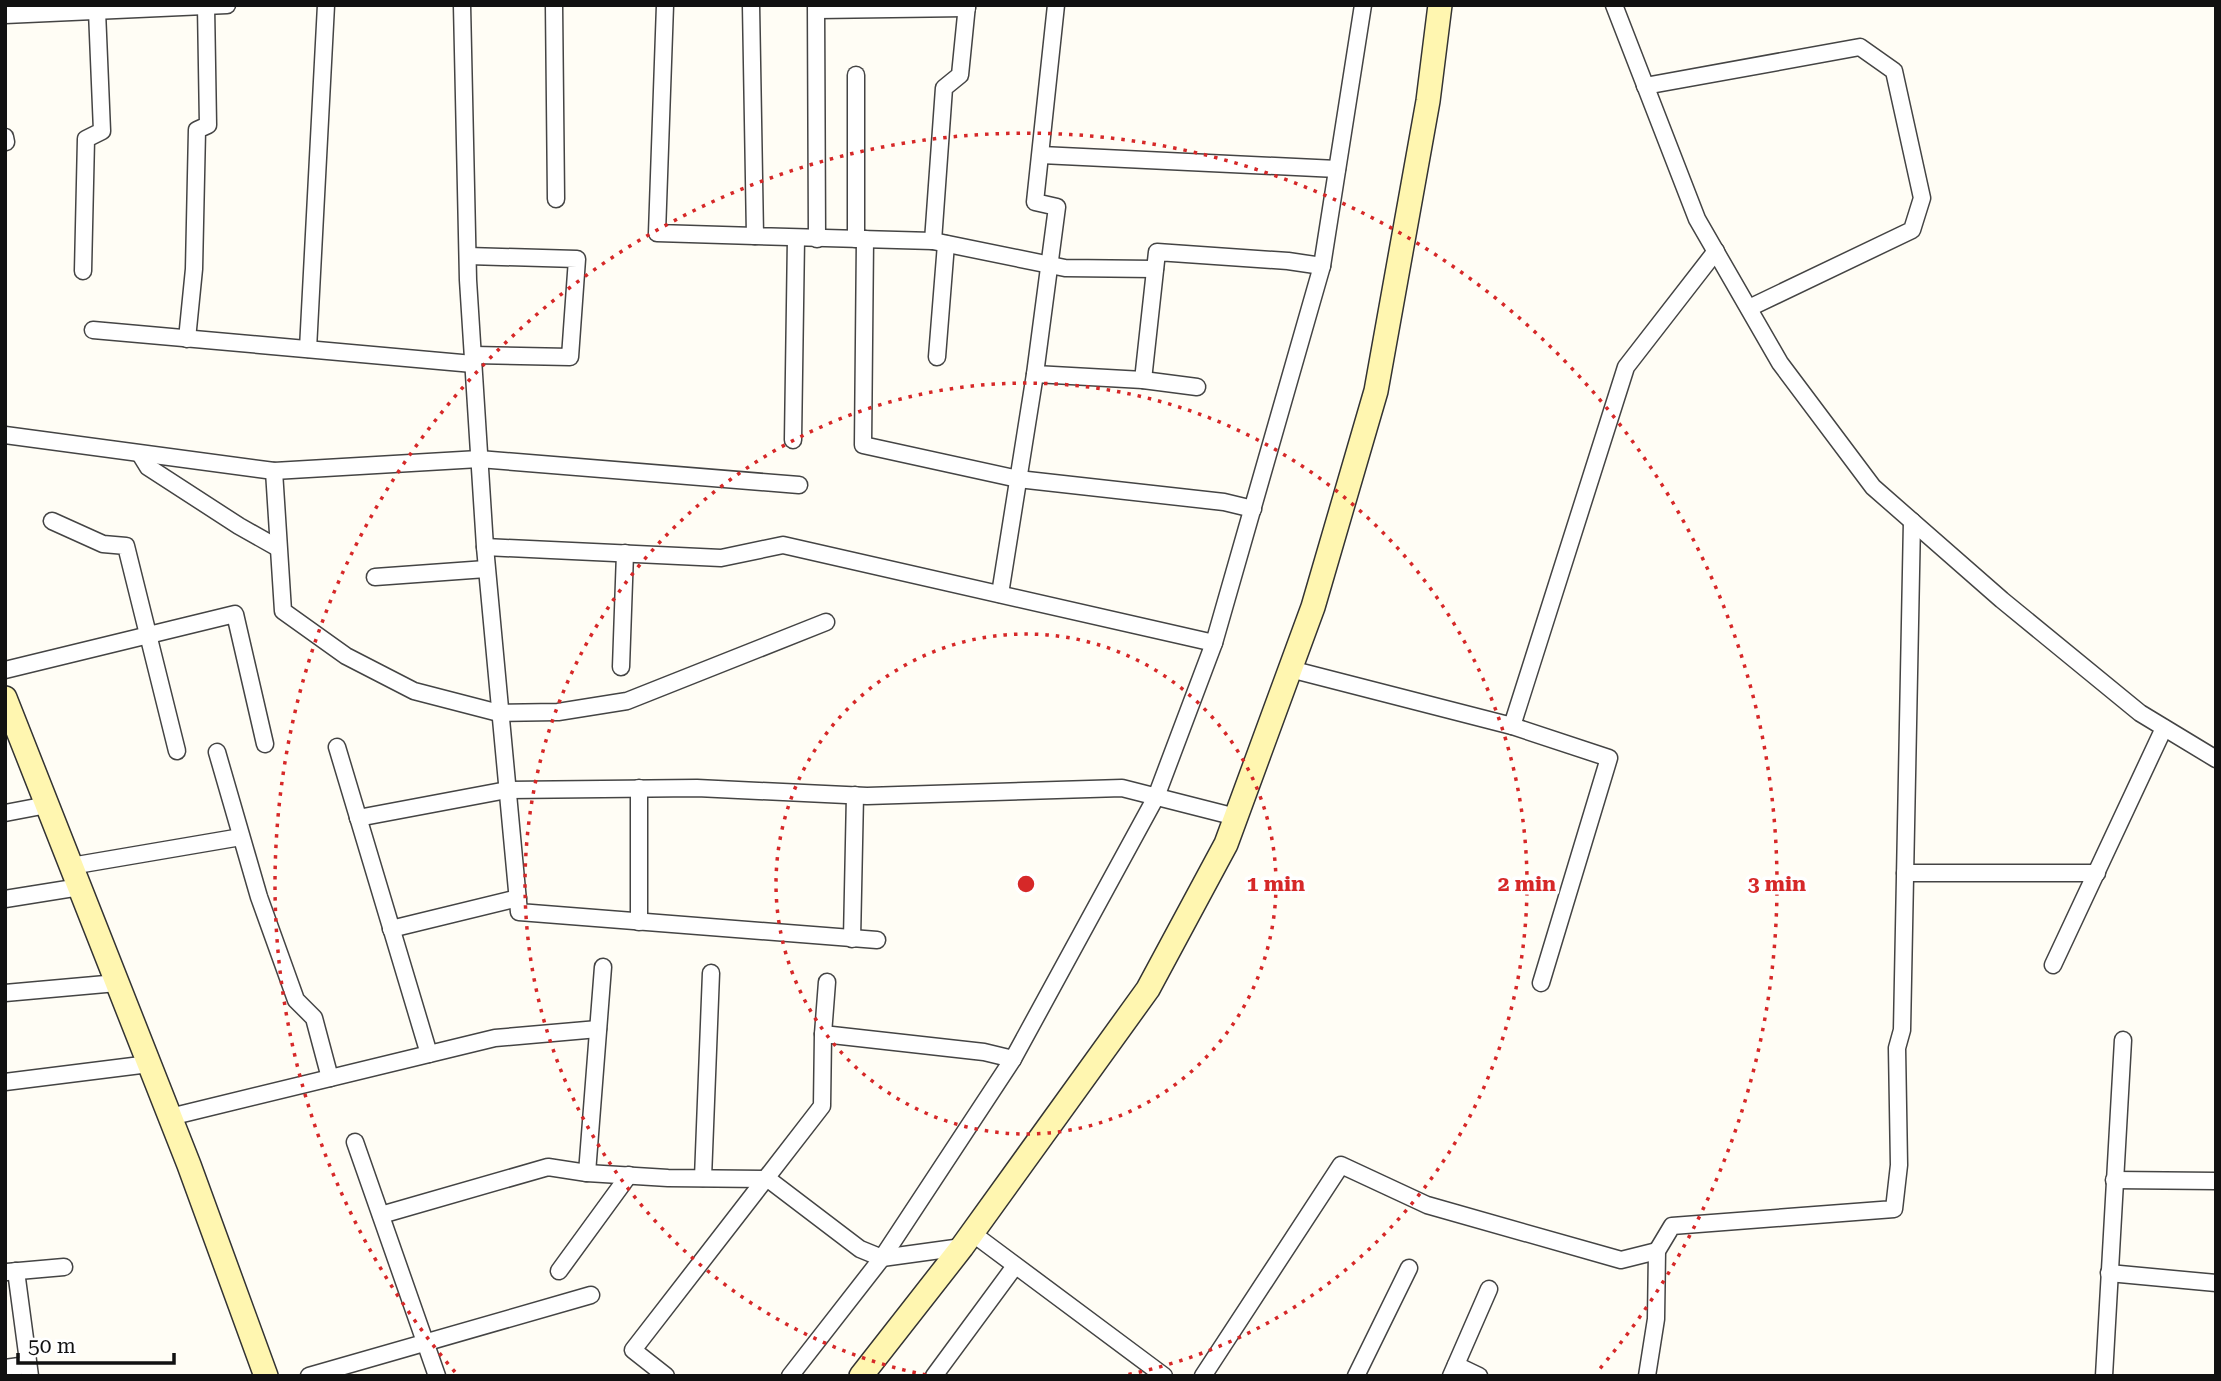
<svg xmlns="http://www.w3.org/2000/svg" width="2221" height="1381" font-family="'Roboto Serif',serif">
<style>
.lines{fill:none;stroke-linecap:round;stroke-linejoin:round}
.street-casing{stroke:#444;stroke-width:19}
.secondary-casing{stroke:#333;stroke-width:26}
.street{stroke:#fff;stroke-width:16}
.secondary{stroke:#fff6b0;stroke-width:23}
.ring{fill:none;stroke:#d62828;stroke-width:3.5;stroke-dasharray:3.5 7}
.centre{fill:#d62828;stroke:#fff;stroke-width:3.5}
.ring-label{font-size:21px;text-anchor:middle;font-weight:bold;fill:#d62828;stroke:#fff;stroke-width:7;stroke-linejoin:round;paint-order:stroke}
</style>
<rect width="100%" height="100%" fill="#fffdf5"/>
<g class="lines">
<defs>
<g id="street">
<polyline points="462,5 468,280 485,547 519,912 877,940"/>
<polyline points="554,5 556,199"/>
<polyline points="665,5 657,233 755,236"/>
<polyline points="751,5 755,236 933,241 1065,268 1155,269"/>
<polyline points="816,5 817,239"/>
<polyline points="1614,5 1697,219 1780,363 1873,487 2002,600 2140,713 2216,759"/>
<polyline points="817,10 967,8"/>
<polyline points="5,15 227,5"/>
<polyline points="1645,86 1860,47 1894,71 1922,198 1912,230 1749,308"/>
<polyline points="5,137 6,142"/>
<polyline points="1041,155 1337,169"/>
<polyline points="856,239 856,75"/>
<polyline points="865,239 863,445 1018,479 1224,502 1253,509"/>
<polyline points="933,241 944,88 960,75 967,5"/>
<polyline points="468,256 577,259 570,357 473,355"/>
<polyline points="83,271 86,139 102,131 97,11"/>
<polyline points="93,330 473,364"/>
<polyline points="187,339 194,269 197,130 208,125 206,6"/>
<polyline points="308,349 326,5"/>
<polyline points="937,357 946,244"/>
<polyline points="1035,374 1143,380 1197,387"/>
<polyline points="1143,380 1157,252 1288,261 1322,266"/>
<polyline points="5,435 274,471 479,459 799,485"/>
<polyline points="793,440 796,238"/>
<polyline points="140,454 148,467 239,526 278,548"/>
<polyline points="274,471 283,611 346,656 414,691 499,713 558,712 627,701 826,622"/>
<polyline points="52,521 103,544 126,546 177,751"/>
<polyline points="485,547 721,558 783,545 1214,643"/>
<polyline points="375,577 486,569"/>
<polyline points="1000,594 1035,374 1057,207 1035,202 1056,5"/>
<polyline points="621,667 625,553"/>
<polyline points="1290,669 1512,726 1626,367 1716,251"/>
<polyline points="5,670 235,614 265,744"/>
<polyline points="1512,726 1609,758 1541,983"/>
<polyline points="337,747 429,1054"/>
<polyline points="217,752 259,897 296,1000 314,1018 330,1078"/>
<polyline points="639,788 639,922"/>
<polyline points="5,813 47,805"/>
<polyline points="358,818 507,790 697,788 867,796 1122,788 1236,817"/>
<polyline points="71,866 241,837"/>
<polyline points="1905,873 2097,873"/>
<polyline points="5,899 80,887"/>
<polyline points="391,929 518,898"/>
<polyline points="852,939 855,795"/>
<polyline points="2053,965 2164,728"/>
<polyline points="5,993 117,983"/>
<polyline points="823,1034 984,1052 1013,1059"/>
<polyline points="5,1082 149,1064"/>
<polyline points="170,1117 495,1038 598,1029"/>
<polyline points="355,1142 437,1376"/>
<polyline points="587,1173 603,967"/>
<polyline points="703,1178 711,973"/>
<polyline points="2114,1180 2216,1181"/>
<polyline points="381,1215 548,1167 587,1173 668,1178 768,1179 860,1249 882,1258 962,1247"/>
<polyline points="972,1233 1164,1376"/>
<polyline points="16,1271 30,1376"/>
<polyline points="559,1271 629,1175"/>
<polyline points="7,1272 64,1267"/>
<polyline points="2109,1273 2216,1283"/>
<polyline points="1456,1365 1479,1376"/>
<polyline points="5,1368 27,1365"/>
<polyline points="309,1376 591,1295"/>
<polyline points="666,1376 633,1350 822,1106 823,1034 827,982"/>
<polyline points="790,1376 882,1258 1013,1059 1156,797 1214,643 1322,266 1363,5"/>
<polyline points="934,1376 1015,1266"/>
<polyline points="1203,1376 1341,1165 1427,1205 1621,1260 1657,1251"/>
<polyline points="1356,1376 1409,1268"/>
<polyline points="1451,1376 1489,1289"/>
<polyline points="1647,1376 1656,1319 1657,1251 1672,1226 1894,1209 1899,1165 1897,1048 1902,1030 1912,521"/>
<polyline points="2104,1376 2123,1040"/>
</g>
<g id="secondary">
<polyline points="5,698 189,1165 266,1376"/>
<polyline points="861,1376 962,1247 1148,989 1226,844 1313,607 1376,391 1428,101 1440,5"/>
</g>
</defs>
<!-- street casing -->
<use href="#street" class="street-casing"/>
<!-- secondary casing -->
<use href="#secondary" class="secondary-casing"/>
<!-- street -->
<use href="#street" class="street"/>
<!-- secondary -->
<use href="#secondary" class="secondary"/>
</g>
<!-- distance rings -->
<g class="ring">
<circle cx="1026" cy="884" r="250"/>
<path d="M926 1375A501 501 0 1 1 1126 1375"/>
<path d="M455 1372A751 751 0 1 1 1597 1372"/>
</g>
<circle cx="1026" cy="884" r="10" class="centre"/>
<g class="ring-label">
<text x="1276" y="891">1 min</text>
<text x="1527" y="891">2 min</text>
<text x="1777" y="891">3 min</text>
</g>
<!-- border -->
<rect width="2221" height="1381" fill="none" stroke="#111111" stroke-width="14"/>
<!-- scale -->
<path d="M18 1353v10h156v-10" fill="none" stroke="#111111" stroke-width="3.5"/>
<text x="28" y="1353" font-size="21" fill="#111111" stroke="#ffffff" stroke-width="5" paint-order="stroke">50 m</text>
</svg>
